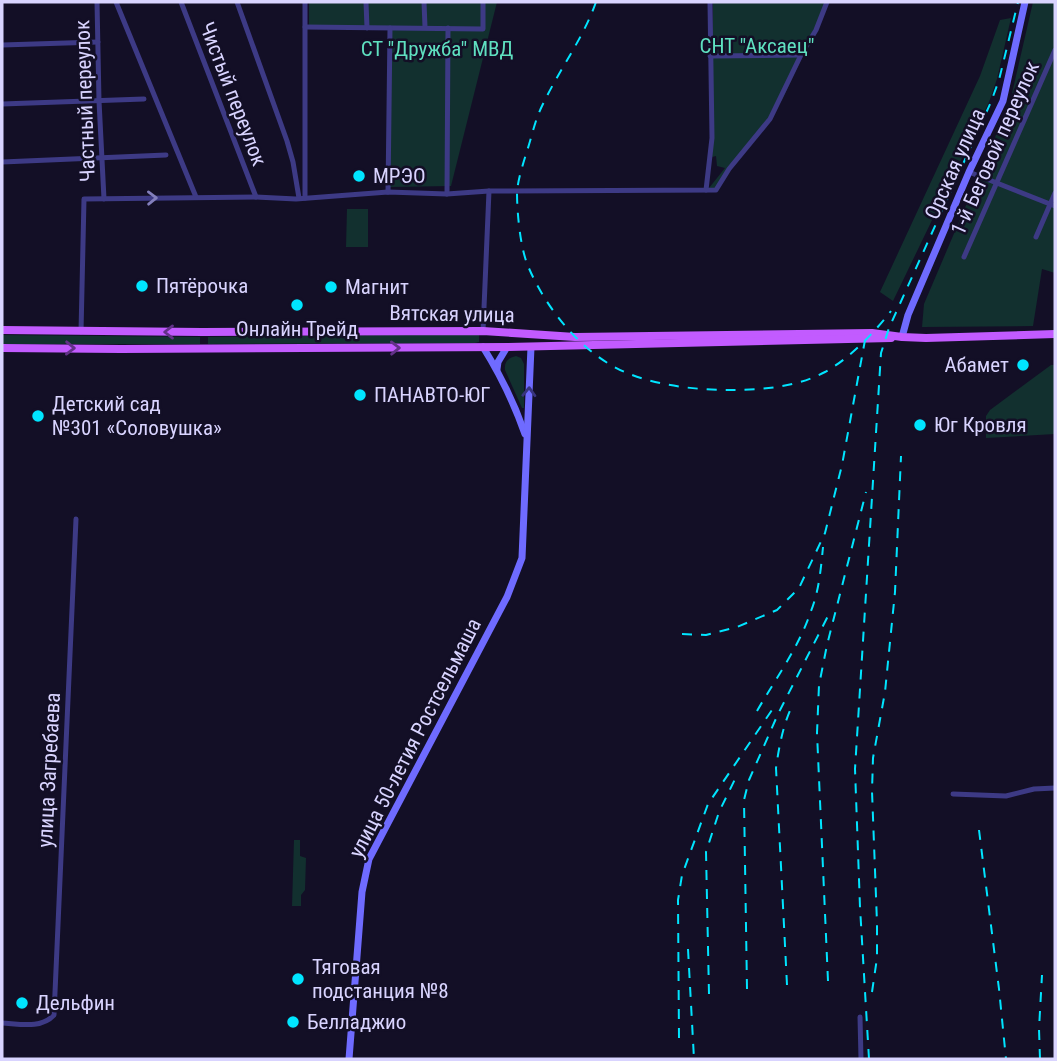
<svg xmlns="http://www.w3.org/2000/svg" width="1057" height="1061" font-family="'Roboto Condensed',sans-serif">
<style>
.green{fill:#12302f}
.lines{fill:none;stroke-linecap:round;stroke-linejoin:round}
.street{stroke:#3d3a85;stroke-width:5}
.secondary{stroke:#6f6bff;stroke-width:7}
.primary{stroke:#c25bff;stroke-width:8}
.rail{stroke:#00e5ff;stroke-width:2;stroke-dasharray:10 9;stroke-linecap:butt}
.oneway{stroke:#837fbc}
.oneway2{stroke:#623188}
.oneway3{stroke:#38347d}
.poi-dot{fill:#00e5ff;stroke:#130f26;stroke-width:2.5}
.labels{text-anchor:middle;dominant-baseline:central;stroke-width:5;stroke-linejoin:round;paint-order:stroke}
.park-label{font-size:21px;fill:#5fe0c0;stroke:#130f26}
.street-label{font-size:21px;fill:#d9d4ff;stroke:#130f26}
.poi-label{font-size:21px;fill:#d9d4ff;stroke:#130f26;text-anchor:start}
</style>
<rect width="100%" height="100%" fill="#130f26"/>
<!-- green -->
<g class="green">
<polygon points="309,2 497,2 451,186 390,187 391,27 309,27"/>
<polygon points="713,2 828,2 782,100 715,189 709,188 725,168 717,166 716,156 712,157"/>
<polygon points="1033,2 1055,2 1055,273 1042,269 1033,326 922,327 924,304 1010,102"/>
<polygon points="1011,18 997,79 989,102 893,301 880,292 980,76 1000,20"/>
<polygon points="347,209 368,209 368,247 346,247"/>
<polygon points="474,334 479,335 479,342 475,343 208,344 208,337"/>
<polygon points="2,335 200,337 200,344 2,344"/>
<path d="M516 356 521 358 524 364V408H522L505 370C504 362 508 358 516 356Z"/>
<polygon points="1051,365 1055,365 1055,434 986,438 986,416 990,410"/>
<polygon points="294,840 300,840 300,856 306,858 305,890 301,895 301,906 292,906"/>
</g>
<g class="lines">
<!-- street -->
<g class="street">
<polyline points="97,2 99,101 104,199"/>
<polyline points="116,2 196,197"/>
<polyline points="181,2 256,197"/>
<polyline points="237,2 287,141 293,162 299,198"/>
<polyline points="366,2 367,28"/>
<polyline points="424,2 425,27"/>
<polyline points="305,27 483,29 483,2"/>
<polyline points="2,45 98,42"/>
<polyline points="710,56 801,55"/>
<polyline points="2,104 144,99"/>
<polyline points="2,162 166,155"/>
<polyline points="969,172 1055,206"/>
<polyline points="706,190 712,138 710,2"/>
<polyline points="388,192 390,28"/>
<polyline points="447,194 448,28"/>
<polyline points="305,198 305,2"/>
<polyline points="1036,237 1055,193"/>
<polyline points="964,257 1055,50"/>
<polyline points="483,331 489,191"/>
<polyline points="81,332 84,199 256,197 296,199 388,192 447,194 489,191 716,190 729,169 770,119 801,55 816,30 827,2"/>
<polyline points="953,794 1006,796 1034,789 1055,788"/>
<polyline points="860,1017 861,1059"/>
<path d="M2 1023C20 1024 41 1029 54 1015L76 519"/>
</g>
<!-- secondary -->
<g class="secondary">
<polyline points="902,337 908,315 969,172 1003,101 1025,2"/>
<path d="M483 347C500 374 514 403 525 434"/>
<polyline points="497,369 498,362 507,347"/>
<polyline points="349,1059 362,892 369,859 507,597 522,558 531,347"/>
</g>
<!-- primary -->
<g class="primary">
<polyline points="2,330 202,332 483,331 575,337 872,333 902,337 926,338 1055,334"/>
<polyline points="2,348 121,349 507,347 891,338"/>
</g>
<!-- rail -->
<g class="rail">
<path d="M596 2C583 39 559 70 542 106 535 120 532 136 527 151 523 164 518 179 517 192 517 212 520 247 528 266 546 309 583 355 627 373 659 386 697 390 731 390 762 390 797 387 825 372 850 358 873 334 891 311"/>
<polyline points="682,634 706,635 737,627 777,610 799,588 825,533 842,465 865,340"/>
<path d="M757 711C776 678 799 647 811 611 819 591 821 568 823 547"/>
<polyline points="979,830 999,989 1006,1059"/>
<polyline points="688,949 694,1059"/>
<polyline points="828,981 817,733 819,685 827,645 866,492"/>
<path d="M787 985 776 768C779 747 783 725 792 706"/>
<polyline points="747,989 744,800 749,780 778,714 828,616"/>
<polyline points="872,992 877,958 877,923 872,791 873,758 885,692 895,592 901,456"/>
<polyline points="709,994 706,852 719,812 737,775"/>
<polyline points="679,1038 678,900 682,875 708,804 772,710"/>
<polyline points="869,1059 860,907 855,769 881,353 889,328 991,102 999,80 1018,2"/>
<polyline points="1040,1059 1039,1029 1042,975"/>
</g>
</g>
<!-- one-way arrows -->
<defs><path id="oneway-chevron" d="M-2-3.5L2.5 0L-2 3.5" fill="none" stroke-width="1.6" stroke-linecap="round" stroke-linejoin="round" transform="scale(1.75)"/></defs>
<use class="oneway" href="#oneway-chevron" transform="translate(152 198) rotate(-1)"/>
<g class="oneway2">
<use href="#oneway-chevron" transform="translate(169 332) rotate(-180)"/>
<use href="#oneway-chevron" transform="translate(70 348) rotate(1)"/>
<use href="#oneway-chevron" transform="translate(395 348) rotate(-1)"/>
</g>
<use class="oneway3" href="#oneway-chevron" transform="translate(529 392) rotate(-88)"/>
<!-- markers -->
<g class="poi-dot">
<circle cx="359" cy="176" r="7"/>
<circle cx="142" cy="286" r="7"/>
<circle cx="331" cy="287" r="7"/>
<circle cx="297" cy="305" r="7"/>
<circle cx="1023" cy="365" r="7"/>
<circle cx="360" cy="395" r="7"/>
<circle cx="38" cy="416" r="7"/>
<circle cx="920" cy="425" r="7"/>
<circle cx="298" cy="979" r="7"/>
<circle cx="22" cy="1003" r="7"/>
<circle cx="293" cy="1022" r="7"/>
</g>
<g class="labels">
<!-- park labels -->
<g class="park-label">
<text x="757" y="46">СНТ "Аксаец"</text>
<text x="437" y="49">СТ "Дружба" МВД</text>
</g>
<!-- street labels -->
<g class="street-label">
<text transform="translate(233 94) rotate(69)">Чистый переулок</text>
<text transform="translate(85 101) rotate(-92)">Частный переулок</text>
<text transform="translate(995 148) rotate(-66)">1-й Беговой переулок</text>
<text transform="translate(955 164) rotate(-66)">Орская улица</text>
<text transform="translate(452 314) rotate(1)">Вятская улица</text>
<text transform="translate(415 738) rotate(-63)">улица 50-летия Ростсельмаша</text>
<text transform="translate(49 770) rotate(-87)">улица Загребаева</text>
</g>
<!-- poi labels -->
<g class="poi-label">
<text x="373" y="176">МРЭО</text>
<text x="156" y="286">Пятёрочка</text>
<text x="345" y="287">Магнит</text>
<text x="297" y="329" text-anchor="middle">Онлайн Трейд</text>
<text x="1009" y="365" text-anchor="end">Абамет</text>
<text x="374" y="395">ПАНАВТО-ЮГ</text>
<text x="52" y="404">Детский сад<tspan x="52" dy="24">№301 «Соловушка»</tspan></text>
<text x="934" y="425">Юг Кровля</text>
<text x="312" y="967">Тяговая<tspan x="312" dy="24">подстанция №8</tspan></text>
<text x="36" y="1003">Дельфин</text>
<text x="307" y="1022">Белладжио</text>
</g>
</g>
<!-- border -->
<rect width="1057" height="1061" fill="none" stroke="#d9d4ff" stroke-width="7"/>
</svg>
